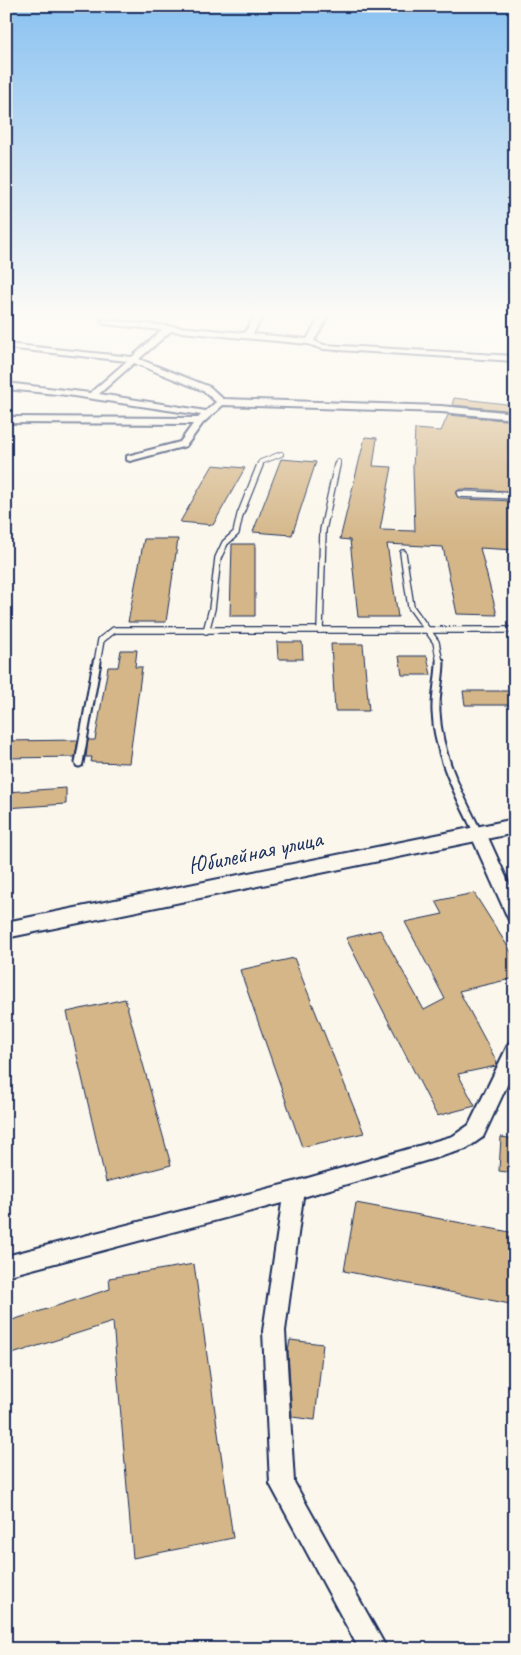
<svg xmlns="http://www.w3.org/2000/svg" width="521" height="1655" font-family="Caveat,sans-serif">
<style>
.building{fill:#d4b688;stroke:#1b2f5e}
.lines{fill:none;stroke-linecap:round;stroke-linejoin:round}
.lane-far2-casing{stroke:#1b2f5e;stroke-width:6}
.lane-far1-casing{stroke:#1b2f5e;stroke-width:8}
.lane-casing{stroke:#1b2f5e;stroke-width:11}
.street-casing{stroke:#1b2f5e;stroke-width:4}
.secondary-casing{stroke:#1b2f5e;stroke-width:4}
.lane-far2{stroke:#fbf7ec;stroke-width:4.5}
.lane-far1{stroke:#fbf7ec;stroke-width:5.5}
.lane{stroke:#fbf7ec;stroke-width:7}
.street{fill:#fbf7ec;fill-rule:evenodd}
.secondary{fill:#fbf7ec;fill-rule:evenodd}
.labels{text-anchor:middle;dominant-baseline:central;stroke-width:4;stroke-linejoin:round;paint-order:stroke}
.street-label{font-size:24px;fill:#1b2f5e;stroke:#fbf7ec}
</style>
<rect width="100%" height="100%" fill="#fbf7ec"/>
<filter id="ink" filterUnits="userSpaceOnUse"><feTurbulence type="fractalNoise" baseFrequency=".02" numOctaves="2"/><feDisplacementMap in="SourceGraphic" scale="10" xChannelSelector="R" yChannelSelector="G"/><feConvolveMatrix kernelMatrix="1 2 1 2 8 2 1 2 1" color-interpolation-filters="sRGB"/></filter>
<g filter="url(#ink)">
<!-- building -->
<g class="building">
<polygon points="454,398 515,405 515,411 452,405"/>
<polygon points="448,415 515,421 515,478 510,478 512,491 460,489 455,493 460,499 514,501 515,550 480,548 497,615 457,614 443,547 387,544 398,617 358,617 350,540 340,539 365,437 377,438 373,466 392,467 380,530 415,531 413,468 415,429 441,431"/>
<polygon points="281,459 316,462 292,535 253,532"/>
<polygon points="213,465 245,468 213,525 180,522"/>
<polygon points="144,539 178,539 166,622 128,622"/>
<polygon points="232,544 255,544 255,616 230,616"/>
<polygon points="277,642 302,642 303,659 278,659"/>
<polygon points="331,644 363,644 369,711 335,711"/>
<polygon points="121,650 137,650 135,667 142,667 129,763 91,762 92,757 86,757 88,740 95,740 108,667 118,667"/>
<polygon points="399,656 427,656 431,675 402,675"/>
<polygon points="463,691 515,691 515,705 465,705"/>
<polygon points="78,740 75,757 6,758 6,741"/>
<polygon points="66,788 66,804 6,808 6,792"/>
<polygon points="474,893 515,958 515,978 459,991 497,1062 496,1066 458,1074 475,1106 437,1116 346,938 380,930 424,1010 445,999 405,922 443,914 436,901"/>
<polygon points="294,958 364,1133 302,1147 240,970"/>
<polygon points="125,999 171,1165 106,1182 67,1012"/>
<polygon points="501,1137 515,1139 515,1173 499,1171"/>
<polygon points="356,1203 515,1233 515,1305 344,1271"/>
<polygon points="194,1264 233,1538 133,1558 113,1322 6,1356 6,1322 110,1289 109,1278"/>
<polygon points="290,1340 323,1344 315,1420 292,1417 288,1352"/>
</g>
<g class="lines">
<defs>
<g id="lane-far2">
<polyline points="259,466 261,462 281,454"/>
<polyline points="337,466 338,462"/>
</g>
<g id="lane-far1">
<polyline points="460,494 515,496"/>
<polyline points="403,553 411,607 436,642 440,663"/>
<polyline points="320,630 323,530 337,465"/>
<polyline points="206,631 212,609 218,558 225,543 236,533 240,515 260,465"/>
<polyline points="97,663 101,640 114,630 515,630"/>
</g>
<g id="lane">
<path d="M440 662C440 678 435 695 436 712 438 756 459 795 478 833"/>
<polyline points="79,763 97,662"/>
</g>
<g id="street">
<path d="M256 313H264L253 334 307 339 322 313H330L314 341 324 345 515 356V361L323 349 308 344 171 331 139 359 210 387 223 399 441 406 515 413V419L441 412 223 405 203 423 186 446 130 461 127 460V456L180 442 193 424 6 423V417L198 418 201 415 67 395 6 389V383L90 393 127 361 6 348V344L132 357 162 330 105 324 101 322 102 320 245 333ZM134 363 204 391 216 402 206 411 99 394Z"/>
<polygon points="478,828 483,829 486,833 515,897 515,922 509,920 507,916 470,833 473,829"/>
<polygon points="515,1041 515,1068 483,1137 466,1149 459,1151 303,1197 285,1331 294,1482 387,1649 359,1649 270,1484 263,1331 282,1203 6,1276 6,1256 294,1182 453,1136 469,1125 509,1043"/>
</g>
<polygon id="secondary" points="515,819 515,833 6,938 6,922"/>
</defs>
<!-- lane-far2 casing -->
<use href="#lane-far2" class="lane-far2-casing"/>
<!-- lane-far1 casing -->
<use href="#lane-far1" class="lane-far1-casing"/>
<!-- lane casing -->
<use href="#lane" class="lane-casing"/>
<!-- street casing -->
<use href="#street" class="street-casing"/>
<!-- secondary casing -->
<use href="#secondary" class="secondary-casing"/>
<!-- lane-far2 -->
<use href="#lane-far2" class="lane-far2"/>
<!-- lane-far1 -->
<use href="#lane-far1" class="lane-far1"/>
<!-- lane -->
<use href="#lane" class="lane"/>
<!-- street -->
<use href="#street" class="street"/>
<!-- secondary -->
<use href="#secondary" class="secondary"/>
</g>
</g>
<!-- sky -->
<linearGradient id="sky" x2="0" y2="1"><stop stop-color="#8ac2f1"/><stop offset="0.58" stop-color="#fdfbf6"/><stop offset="1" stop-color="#fdfbf6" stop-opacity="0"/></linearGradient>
<rect width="521" height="544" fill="url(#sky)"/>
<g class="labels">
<!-- street labels -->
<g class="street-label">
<text transform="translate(255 852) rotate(-12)">Юбилейная улица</text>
</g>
</g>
<!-- margin -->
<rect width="521" height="1655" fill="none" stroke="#fbf7ec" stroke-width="25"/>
<rect x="12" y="12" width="496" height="1630" fill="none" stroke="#1b2f5e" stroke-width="2" filter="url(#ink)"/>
</svg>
